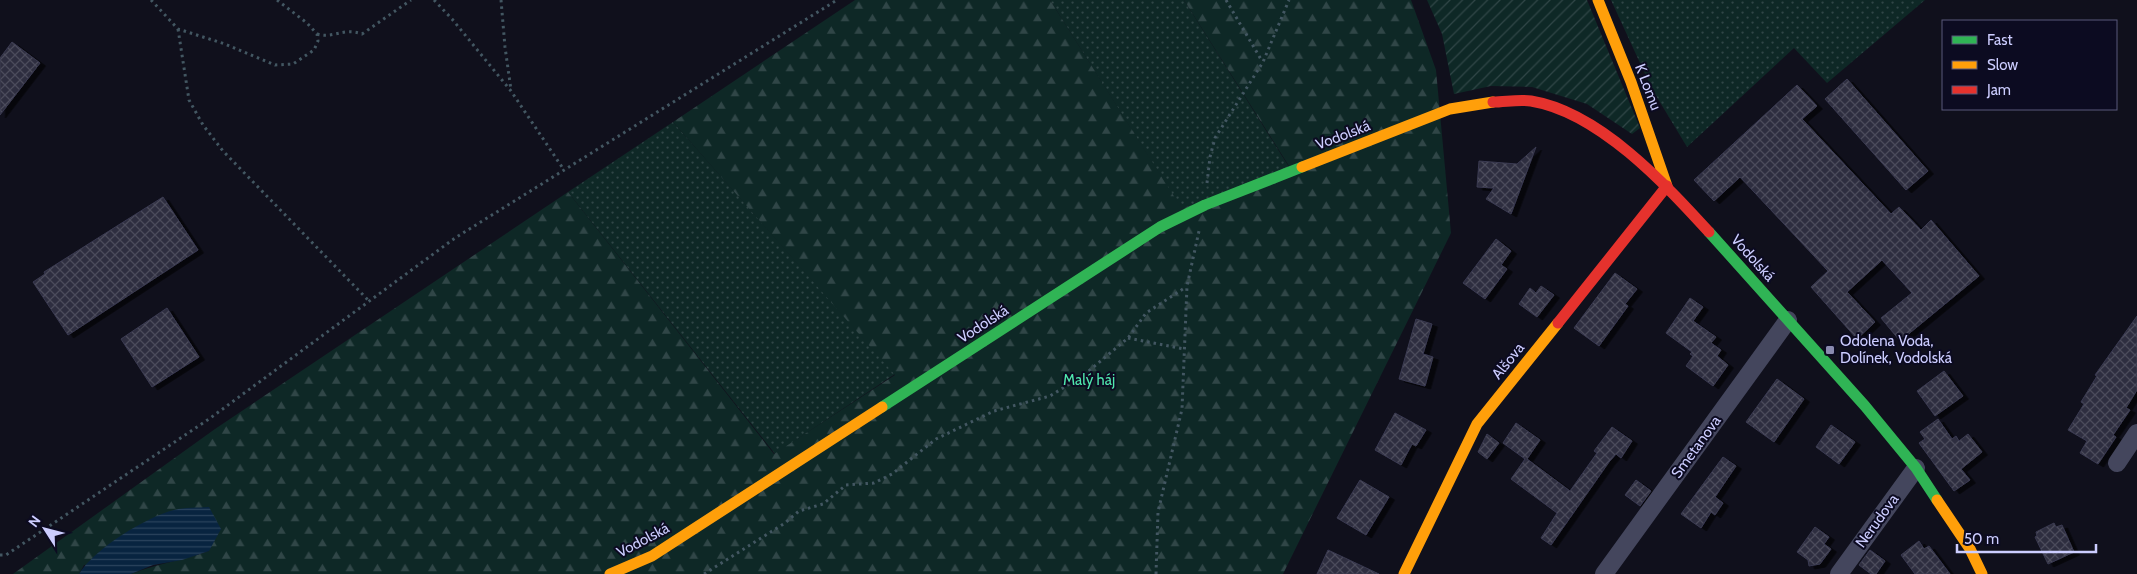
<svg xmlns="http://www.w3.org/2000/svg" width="2137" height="574" font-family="Cabin,sans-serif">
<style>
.grass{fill:url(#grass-dots)}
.forest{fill:url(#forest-firs)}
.garden{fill:url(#garden-furrows)}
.water{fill:url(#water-rules)}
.building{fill:url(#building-cross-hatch);stroke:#3a3a51;filter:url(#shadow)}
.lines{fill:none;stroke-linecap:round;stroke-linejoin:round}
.path{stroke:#435762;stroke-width:3;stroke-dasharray:2.5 4;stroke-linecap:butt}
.street{stroke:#44465d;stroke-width:18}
.fast{stroke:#30b455;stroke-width:11}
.slow{stroke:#ff9f0a;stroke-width:11}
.jam{stroke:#e5322d;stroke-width:11}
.poi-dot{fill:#8a8bb0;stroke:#0c0b21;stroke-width:2}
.labels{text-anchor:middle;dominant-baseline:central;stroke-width:4;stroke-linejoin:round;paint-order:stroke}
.street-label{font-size:15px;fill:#cccdff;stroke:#0c0b21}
.poi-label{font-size:15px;fill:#cccdff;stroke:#0c0b21;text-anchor:start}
.park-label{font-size:15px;fill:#4fe8ad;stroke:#0c0b21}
</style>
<defs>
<pattern id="grass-dots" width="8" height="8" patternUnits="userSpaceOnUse" patternTransform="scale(1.25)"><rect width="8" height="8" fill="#0e2826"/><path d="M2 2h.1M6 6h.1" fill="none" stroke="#304647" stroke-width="1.8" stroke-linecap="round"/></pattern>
<pattern id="forest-firs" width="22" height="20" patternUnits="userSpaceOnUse" patternTransform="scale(1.25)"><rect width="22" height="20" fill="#0e2826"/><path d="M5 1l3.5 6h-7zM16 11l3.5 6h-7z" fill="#304647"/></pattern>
<pattern id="garden-furrows" width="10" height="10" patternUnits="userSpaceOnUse" patternTransform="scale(1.25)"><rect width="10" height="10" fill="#0e2826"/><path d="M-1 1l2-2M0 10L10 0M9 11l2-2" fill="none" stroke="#304647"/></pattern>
<pattern id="water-rules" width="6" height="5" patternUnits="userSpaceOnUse" patternTransform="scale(1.25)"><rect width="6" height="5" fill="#082440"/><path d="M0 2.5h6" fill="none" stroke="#2b435d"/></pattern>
<pattern id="building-cross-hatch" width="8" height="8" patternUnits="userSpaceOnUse" patternTransform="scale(1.25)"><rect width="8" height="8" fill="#2e2e3f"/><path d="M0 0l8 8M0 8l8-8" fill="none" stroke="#4b4b5c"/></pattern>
<filter id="shadow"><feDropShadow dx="5.5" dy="3" stdDeviation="0" flood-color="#0009"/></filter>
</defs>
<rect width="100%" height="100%" fill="#10101c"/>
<!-- grass -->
<g class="grass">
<polygon points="1050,0 1184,0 1289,167 1182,210"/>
<polygon points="1611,0 1925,0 1827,83 1794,48 1687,147 1652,89"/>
<polygon points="673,122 895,374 775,454 568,192"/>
</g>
<!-- forest -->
<path class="forest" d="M855 0H1050L1182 209 1289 166 1184 0H1411L1436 70 1451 233 1283 574H131C156 564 183 560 209 551L84 565 79 574H13L215 429 568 192 774 454 895 375 673 122Z"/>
<!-- garden -->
<polygon class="garden" points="1427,0 1587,0 1640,128 1632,134 1587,104 1532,87 1491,86 1454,94 1442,34"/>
<!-- water -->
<path class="water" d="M209 507 221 529 209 551 182 560 153 565 131 574H79C94 549 146 517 174 510 185 507 198 508 209 507Z"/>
<!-- building -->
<g class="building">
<polygon points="12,42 40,63 0,115 0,58"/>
<polygon points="1847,79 1928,171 1906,190 1825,99"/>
<polygon points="1797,85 1817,106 1802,119 1891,214 1899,207 1921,230 1931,220 1979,276 1900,341 1881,318 1912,293 1882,260 1847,292 1875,322 1857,339 1811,287 1828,271 1740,177 1714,201 1694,180"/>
<polygon points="1536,147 1511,214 1486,199 1494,188 1477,187 1479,161 1517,164"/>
<polygon points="163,197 198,250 68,335 33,282 45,274 44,272"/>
<polygon points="1496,239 1511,251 1501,265 1507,269 1485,299 1463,283"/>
<polygon points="1615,273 1637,289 1625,304 1628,306 1599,346 1574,328"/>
<polygon points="1541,286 1554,295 1537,317 1519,304 1530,288 1536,293"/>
<polygon points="1690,298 1703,307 1693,321 1716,337 1711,343 1721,350 1717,356 1728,365 1713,386 1686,366 1693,356 1690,354 1692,352 1666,333"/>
<polygon points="167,308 199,357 152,387 121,339"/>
<polygon points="2137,316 2137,390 2126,408 2130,410 2113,435 2116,437 2098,464 2080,453 2087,441 2068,430 2084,404 2081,402 2097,376 2095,375"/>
<polygon points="1416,319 1432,324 1423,354 1433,357 1425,386 1399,379"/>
<polygon points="1944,371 1963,396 1935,416 1917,391"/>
<polygon points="1777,379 1804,399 1774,442 1746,422"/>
<polygon points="1395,413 1426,430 1416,446 1412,444 1401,465 1375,450"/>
<polygon points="1938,419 1952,439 1956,436 1959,441 1968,434 1982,452 1961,469 1970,480 1954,491 1919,443 1925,439 1920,432"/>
<polygon points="1516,423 1540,440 1527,459 1570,491 1597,453 1594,451 1612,427 1632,441 1621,458 1616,454 1609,462 1551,545 1541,538 1557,513 1511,479 1525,459 1503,443"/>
<polygon points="1831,425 1855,442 1839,464 1816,447"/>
<polygon points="1487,434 1499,443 1487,459 1478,452"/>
<polygon points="1723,457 1736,466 1715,497 1723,503 1715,515 1711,512 1701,528 1681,514"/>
<polygon points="1360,480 1389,497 1366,535 1337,518"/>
<polygon points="1636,480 1651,491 1640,506 1625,495"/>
<polygon points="2054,523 2056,527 2062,525 2074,552 2048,564 2035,537 2037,536 2036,532"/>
<polygon points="1815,527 1829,537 1824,544 1831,549 1820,564 1809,566 1808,560 1797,552"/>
<polygon points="1919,541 1924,549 1929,546 1950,574 1915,574 1901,555"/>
<polygon points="1328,550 1379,574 1317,574"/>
<polygon points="1870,550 1885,561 1876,574 1871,574 1859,565"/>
</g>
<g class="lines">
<!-- path -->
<g class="path">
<polyline points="151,0 178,29 225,44 275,65 293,64 314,50 318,41 317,34 307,23 277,0"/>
<polyline points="434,0 452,19 511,91 564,170"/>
<polyline points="501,0 505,47 511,90"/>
<polyline points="1226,0 1262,61"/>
<polyline points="178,29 189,100 203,125 223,151 369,301"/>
<path d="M317 34C333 39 343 27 362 34L411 0"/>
<polyline points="1207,183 1210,157 1215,138 1263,62 1289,0"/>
<polyline points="1128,338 1184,349"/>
<polyline points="0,555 6,555 209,419 455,238 837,0"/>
<polyline points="704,574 785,523 799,511 823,504 846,485 874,483 892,474 936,439 994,411 1050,396 1084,375 1128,338 1146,313 1186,287"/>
<polyline points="1156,574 1158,512 1182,409 1187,286 1199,231"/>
</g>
<!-- street -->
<g class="street">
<polyline points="2117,463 2137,433"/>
<polyline points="1604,574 1788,320"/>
<polyline points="1839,574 1916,468"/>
</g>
<!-- fast -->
<g class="fast">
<polyline points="1709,232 1865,406 1916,468 1937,500"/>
<polyline points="882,407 1160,227 1205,205 1302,167"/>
</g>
<!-- slow -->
<g class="slow">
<polyline points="1598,0 1631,82 1667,186"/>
<polyline points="1302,167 1450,109 1493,102"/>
<polyline points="1937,500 1970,549 1982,574"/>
<polyline points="610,574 652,556 882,407"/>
<polyline points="1404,574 1477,424 1558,323"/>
</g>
<!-- jam -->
<g class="jam">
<path d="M1493 102C1505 102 1519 99 1531 101 1599 112 1665 184 1709 232"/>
<polyline points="1558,323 1667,186"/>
</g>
</g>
<!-- markers -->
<rect class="poi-dot" x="1825" y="345" width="10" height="10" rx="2.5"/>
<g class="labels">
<!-- street labels -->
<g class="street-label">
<text transform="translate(1648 87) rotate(69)">K Lomu</text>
<text transform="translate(1343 135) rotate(-21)">Vodolská</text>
<text transform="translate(1753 258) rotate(48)">Vodolská</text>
<text transform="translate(983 324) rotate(-33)">Vodolská</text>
<text transform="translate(1508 361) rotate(-51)">Alšova</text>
<text transform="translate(1696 447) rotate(-54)">Smetanova</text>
<text transform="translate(1877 521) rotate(-54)">Nerudova</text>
<text transform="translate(643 540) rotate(-28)">Vodolská</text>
</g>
<!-- poi labels -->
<g class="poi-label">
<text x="1840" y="341">Odolena Voda,<tspan x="1840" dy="17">Dolínek, Vodolská</tspan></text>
</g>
<!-- park labels -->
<g class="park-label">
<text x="1089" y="380">Malý háj</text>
</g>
</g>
<!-- legend -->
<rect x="1942" y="20" width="175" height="90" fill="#0c0b21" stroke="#59597a"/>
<rect x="1952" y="36" width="25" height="8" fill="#30b455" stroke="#59597a"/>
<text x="1987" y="45" font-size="15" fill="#cccdff">Fast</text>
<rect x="1952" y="61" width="25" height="8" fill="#ff9f0a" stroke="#59597a"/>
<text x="1987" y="70" font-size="15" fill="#cccdff">Slow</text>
<rect x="1952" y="86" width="25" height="8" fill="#e5322d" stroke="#59597a"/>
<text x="1987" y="95" font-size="15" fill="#cccdff">Jam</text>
<!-- north arrow -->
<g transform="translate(45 529) rotate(306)" stroke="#0c0b21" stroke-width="4" paint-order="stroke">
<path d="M0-4L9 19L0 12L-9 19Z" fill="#cccdff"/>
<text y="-8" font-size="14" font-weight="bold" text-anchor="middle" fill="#cccdff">N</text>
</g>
<!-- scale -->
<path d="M1957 544v8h139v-8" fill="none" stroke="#cccdff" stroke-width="2.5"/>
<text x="1964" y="544" font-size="15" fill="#cccdff" stroke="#0c0b21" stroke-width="4" paint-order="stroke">50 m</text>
</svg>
